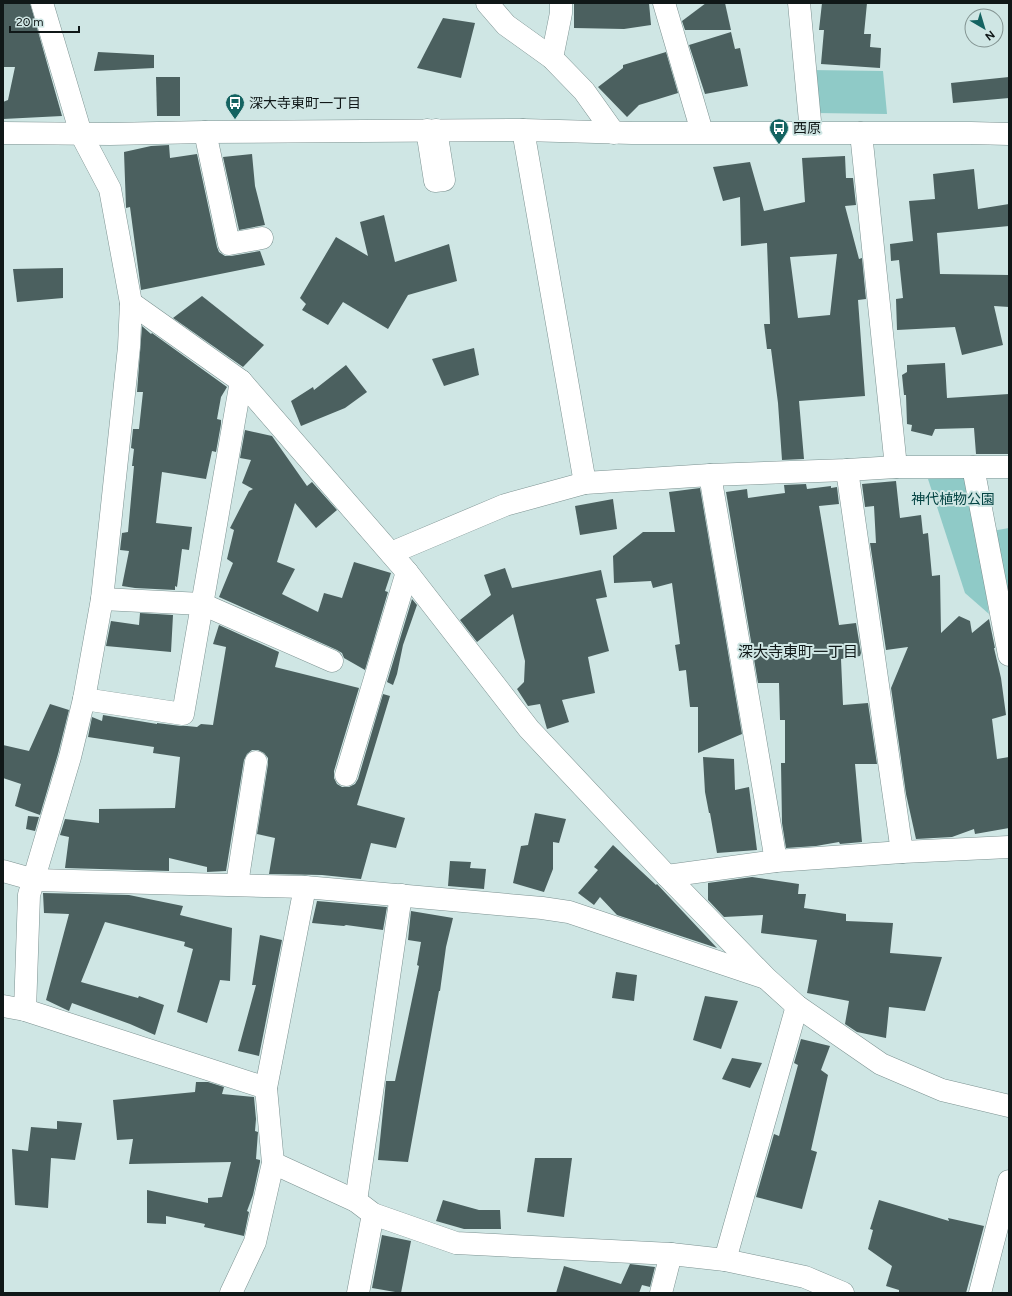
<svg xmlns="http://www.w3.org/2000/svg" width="1012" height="1296" font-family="Figtree,'Noto Sans JP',sans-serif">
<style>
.green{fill:#8fcac7}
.building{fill:#4b605f;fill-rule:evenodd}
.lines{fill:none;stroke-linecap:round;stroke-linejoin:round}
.minor-casing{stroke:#7c9291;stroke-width:23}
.minor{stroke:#fff;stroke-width:22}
.labels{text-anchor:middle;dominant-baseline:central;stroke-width:4;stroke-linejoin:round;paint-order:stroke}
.poi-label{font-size:14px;fill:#101818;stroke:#cfe6e4;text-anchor:start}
.park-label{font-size:14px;fill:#034342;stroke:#cfe6e4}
.neighbourhood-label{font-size:15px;fill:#101818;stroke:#cfe6e4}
</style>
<rect width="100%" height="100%" fill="#cfe6e4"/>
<!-- green -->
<g class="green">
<polygon points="810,70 883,71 887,114 816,113"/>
<polygon points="969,478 989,614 965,593 928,479"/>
<polygon points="1009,528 1009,628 992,531"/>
</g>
<!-- building -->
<g class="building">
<polygon points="3,3 30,3 62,116 3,119 3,102 8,100 15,67 3,67"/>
<polygon points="574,3 649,3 651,25 624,29 574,28"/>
<polygon points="706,3 725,3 731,30 685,30 682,21"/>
<polygon points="822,3 867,3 864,34 871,34 870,47 881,48 880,68 821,64 824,30 819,30"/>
<polygon points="443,18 475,23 461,78 417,68"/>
<polygon points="731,32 735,49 740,48 748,86 705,94 689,45"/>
<polygon points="98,52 154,55 154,68 94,71"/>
<polygon points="666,52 678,93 639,105 627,117 598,87 623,68 623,65"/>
<polygon points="156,77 180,77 180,116 157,116"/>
<polygon points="1009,77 1009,98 953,103 951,83"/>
<polygon points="169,145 170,158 197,154 217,247 219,252 225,256 231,256 260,251 265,265 141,290 130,207 126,208 124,152 151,146"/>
<polygon points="252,154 255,186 265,225 239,230 223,157"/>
<path d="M845 156 846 178H853L856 205 845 206 859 259 862 258 866 299 858 300 865 396 799 401 804 459 782 460 778 403 771 349H767L764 324H770L767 243 741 246 740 197 723 201 713 167 750 162 764 211 805 202 802 158ZM837 254 830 315 798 318 790 257Z"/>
<polygon points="974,169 978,209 1009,204 1009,226 937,233 940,274 1009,275 1009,307 994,306 1003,345 962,355 955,327 897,330 896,299 903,298 899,260 891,261 890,244 913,241 909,201 935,199 933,174"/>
<polygon points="384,215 395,262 449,244 457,281 408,295 388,329 343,302 328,325 302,310 306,304 300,298 336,237 368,256 360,222"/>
<polygon points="63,268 63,298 17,302 13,269"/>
<polygon points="202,296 264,345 243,367 173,318"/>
<polygon points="142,326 151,334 152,333 227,387 221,397 217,419 221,420 221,424 216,452 212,451 206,479 162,472 156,523 192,527 189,550 182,549 177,587 175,586 175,590 135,588 122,586 129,551 120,550 122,533 128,532 134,466 132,466 134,449 131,448 133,429 139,429 143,392 137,392"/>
<polygon points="474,348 479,375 444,386 432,359"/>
<polygon points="945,363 947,398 1009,394 1009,454 976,454 974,428 935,429 932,436 911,431 912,425 907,424 906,395 904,395 902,375 907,372 907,365"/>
<polygon points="346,365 367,392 345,408 301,426 291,401 313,387 314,390"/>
<polygon points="245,430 272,436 307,486 312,482 337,510 316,528 295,503 277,562 295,569 282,594 318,612 324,593 342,598 354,562 391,573 385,591 388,592 365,670 344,658 342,653 337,650 219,597 233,563 227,559 234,530 230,528 249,491 253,489 242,483 251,460 240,458"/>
<polygon points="896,481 900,518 921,515 923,534 928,533 932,576 940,575 941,633 959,616 970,621 972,633 989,619 995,648 994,648 1001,678 1006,715 992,719 997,759 1009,757 1009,828 975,834 974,829 952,837 916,839 906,794 891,688 908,647 886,650 870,543 876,543 874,506 865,507 862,484"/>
<polygon points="806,484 807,489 831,486 831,488 837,487 839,504 819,506 839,625 856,623 861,653 860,656 841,659 843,705 868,703 877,764 855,764 862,842 840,844 839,842 816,846 786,848 782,823 781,763 785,763 785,720 780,720 779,683 758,683 726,492 747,489 748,498 785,493 784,485"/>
<polygon points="700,488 742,734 698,753 698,707 690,707 686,670 679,671 675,645 680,644 672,583 653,588 651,581 614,583 613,556 643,532 675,532 669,492"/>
<polygon points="613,499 617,529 580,535 575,506"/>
<polygon points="505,568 512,588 601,570 607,597 596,599 609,651 588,657 595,693 562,700 569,722 547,729 540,704 528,706 517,689 524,682 525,661 513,614 477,642 460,620 491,595 484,575"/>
<polygon points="412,599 417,605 403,645 397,674 393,685 387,682"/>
<polygon points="140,613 173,615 171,652 106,646 111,621 139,625"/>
<polygon points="219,625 279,652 275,667 359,688 334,771 334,778 337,784 342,787 349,787 355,784 358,779 383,694 390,696 357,805 405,818 396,848 371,843 361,879 322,875 269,874 275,838 257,834 268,764 268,758 264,753 258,750 252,750 247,754 244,760 226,871 207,872 207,867 169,858 169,871 65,868 69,837 60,835 65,819 99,823 99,809 175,808 180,757 153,753 154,747 88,737 92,717 102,721 103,715 157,724 157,723 181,726 187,726 197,727 201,724 213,725 226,647 213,644"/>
<polygon points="50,704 69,710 58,754 40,815 15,806 21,784 3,778 3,745 29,751"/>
<polygon points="703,757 734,759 735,790 749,787 757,850 717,853 710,813 709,813 705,792"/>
<polygon points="535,813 566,819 559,843 553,842 553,869 544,892 513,883 521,846 528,845"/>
<polygon points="28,816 39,817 35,831 26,829"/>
<polygon points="613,845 656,885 657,884 717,948 617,915 600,897 594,905 578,893 598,870 594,867"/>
<polygon points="450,861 471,862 470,868 486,869 484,889 448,886"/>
<polygon points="752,877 799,884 798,894 806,894 804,908 846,914 846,921 893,923 890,953 942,957 925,1011 889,1007 886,1038 857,1032 845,1024 849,1001 807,993 817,940 761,933 763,915 724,917 708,900 708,883"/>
<polygon points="43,893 129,895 183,906 180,915 232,928 230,981 220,980 207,1023 177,1012 193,949 184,946 185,942 105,922 81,982 138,998 139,996 164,1005 155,1035 130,1024 72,1003 69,1011 46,1000 69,914 44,913"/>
<polygon points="317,901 387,907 383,930 346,925 344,926 312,923"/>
<polygon points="411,911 453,918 446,947 440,991 439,991 408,1162 378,1160 386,1081 395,1081 419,966 417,965 421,942 408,940"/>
<polygon points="260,935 282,940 259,1056 238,1051 256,985 252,985"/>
<polygon points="616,972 637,975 634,1001 612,998"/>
<polygon points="705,996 738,1001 721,1049 693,1040"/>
<polygon points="801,1039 830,1046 821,1070 828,1075 811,1150 817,1152 802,1209 756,1197 774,1134 779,1136 798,1065 794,1063"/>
<polygon points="732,1058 762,1063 750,1088 722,1079"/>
<polygon points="196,1082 208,1082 224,1087 222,1094 254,1097 256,1119 255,1131 258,1132 256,1159 260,1160 260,1162 253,1195 247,1211 249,1212 244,1236 204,1227 205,1224 166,1216 166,1224 147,1223 147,1190 208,1203 208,1198 222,1197 231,1162 129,1164 133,1139 117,1140 113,1100 195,1092"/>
<polygon points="57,1121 82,1123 75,1160 51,1158 48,1208 15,1205 12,1149 28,1151 31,1127 57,1129"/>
<polygon points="535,1158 572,1158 564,1217 527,1212"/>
<polygon points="443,1200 479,1210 500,1210 501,1229 464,1229 436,1221"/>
<polygon points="879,1200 949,1221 948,1218 984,1226 966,1293 899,1293 899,1290 886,1286 892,1266 868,1249 873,1230 870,1229"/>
<polygon points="382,1235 411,1241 401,1293 372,1288"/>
<polygon points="630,1264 655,1267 650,1287 642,1285 639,1293 556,1293 564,1266 621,1284"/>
</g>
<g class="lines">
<defs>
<g id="minor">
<polyline points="487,3 506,25 552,58 584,91 614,133"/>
<polyline points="664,3 702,132"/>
<polyline points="799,3 811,132"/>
<polyline points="552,58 561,13 561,3"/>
<polyline points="427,130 435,181 444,180 436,130"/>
<polyline points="523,130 585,483"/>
<polyline points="205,132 229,244 262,238"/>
<polyline points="3,133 110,134 205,132 523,130 632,133 971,133 1009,134"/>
<polyline points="861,133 896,467"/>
<polyline points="131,303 241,381 407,572 529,729 667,876 766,978 797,1006 881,1064 942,1090 1009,1106"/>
<polyline points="973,467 1009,655"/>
<polyline points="847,470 902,852"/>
<polyline points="710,475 776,861"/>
<polyline points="391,553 505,505 585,483 710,475 847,470 896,467 1009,467"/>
<polyline points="102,599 202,604 332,661"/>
<polyline points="84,699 183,714 241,381"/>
<polyline points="346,775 407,572"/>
<polyline points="3,871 35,880 305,887 542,908 569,912 763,977"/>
<polyline points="667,876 776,861 902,852 1009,847"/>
<polyline points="237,884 256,762"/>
<polyline points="3,1006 25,1010 266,1088"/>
<polyline points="25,1010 29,895 70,757 84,699 102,599 129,347 131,303 110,189 81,134 42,3"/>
<polyline points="273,1163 356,1201 373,1214 456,1243 671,1254 725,1260 805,1277 843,1293"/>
<polyline points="356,1201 401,895"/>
<polyline points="725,1260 797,1006"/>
<polyline points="231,1293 255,1242 273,1163 266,1088 305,887"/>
<polyline points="358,1293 373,1214"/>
<polyline points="661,1293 671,1254"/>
<polyline points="980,1293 1009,1181"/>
</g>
</defs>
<!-- minor casing -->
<use href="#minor" class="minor-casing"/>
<!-- minor -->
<use href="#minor" class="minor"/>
</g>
<!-- icons -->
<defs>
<symbol id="bus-pin" viewBox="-11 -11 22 30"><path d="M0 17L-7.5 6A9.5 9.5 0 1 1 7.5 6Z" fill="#146361" stroke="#cfe6e4"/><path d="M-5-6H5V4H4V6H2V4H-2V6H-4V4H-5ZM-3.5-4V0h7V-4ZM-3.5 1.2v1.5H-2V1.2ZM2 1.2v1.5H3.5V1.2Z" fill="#fff"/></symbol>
</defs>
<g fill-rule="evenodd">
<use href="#bus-pin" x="224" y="92" width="22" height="30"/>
<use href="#bus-pin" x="768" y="117" width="22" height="30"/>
</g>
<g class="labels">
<!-- poi labels -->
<g class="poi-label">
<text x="249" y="103">深大寺東町一丁目</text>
<text x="793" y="128">西原</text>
</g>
<!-- park labels -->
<g class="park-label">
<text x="953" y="499">神代植物公園</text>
</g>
<!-- neighbourhood labels -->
<g class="neighbourhood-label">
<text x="798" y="652">深大寺東町一丁目</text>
</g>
</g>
<!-- border -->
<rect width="1012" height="1296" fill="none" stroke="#101818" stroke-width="8"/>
<!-- north arrow -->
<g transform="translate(984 28) rotate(142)"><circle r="19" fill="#cfe6e4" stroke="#839492"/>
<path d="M0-3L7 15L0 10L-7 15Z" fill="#146361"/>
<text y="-6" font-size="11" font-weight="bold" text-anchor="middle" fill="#101818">N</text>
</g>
<!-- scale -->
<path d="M10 26v6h69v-6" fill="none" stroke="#101818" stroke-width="2"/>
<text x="16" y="26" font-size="12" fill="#101818" stroke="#cfe6e4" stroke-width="3" paint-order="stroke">20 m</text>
</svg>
